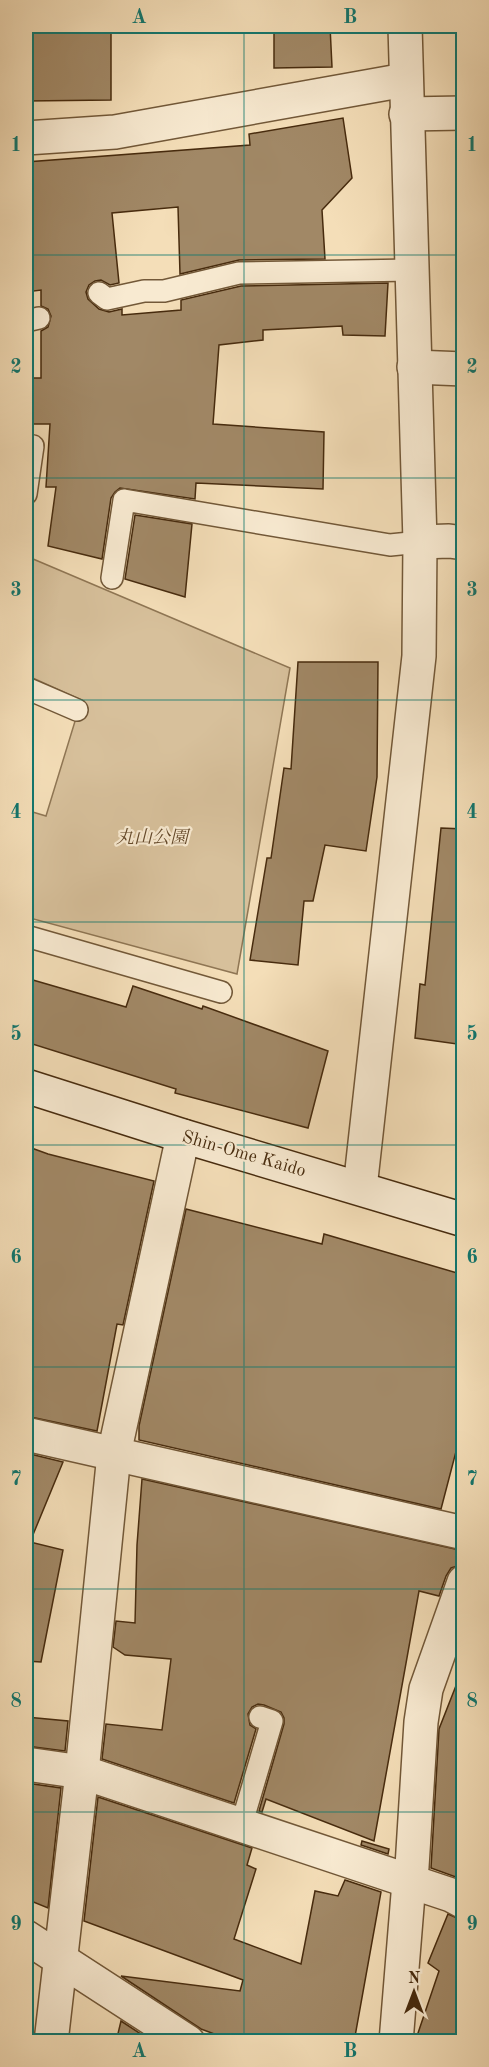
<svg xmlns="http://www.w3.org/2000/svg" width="489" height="2067" font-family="'Old Standard TT','Noto Serif JP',serif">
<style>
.green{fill:#d7c09b;stroke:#8f7654;stroke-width:1.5}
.building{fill:#a18866;stroke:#472b0e;stroke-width:1.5}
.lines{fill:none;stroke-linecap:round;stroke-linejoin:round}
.service-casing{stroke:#725838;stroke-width:24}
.minor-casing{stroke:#725838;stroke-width:36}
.secondary-casing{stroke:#472b0e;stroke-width:36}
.service{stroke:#f8ead1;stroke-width:21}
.minor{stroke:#f8ead1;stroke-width:33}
.secondary{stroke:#f8ead1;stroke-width:33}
.grid{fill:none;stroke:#0f766e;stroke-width:1.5;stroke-opacity:0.55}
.labels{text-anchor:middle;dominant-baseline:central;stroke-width:4.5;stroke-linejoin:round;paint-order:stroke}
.park-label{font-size:18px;font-style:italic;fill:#64492a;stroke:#f8ead1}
.street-label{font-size:18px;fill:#472b0e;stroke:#f8ead1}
.neatline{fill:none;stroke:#0f766e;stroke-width:2}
.grid-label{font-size:20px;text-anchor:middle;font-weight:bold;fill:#0f766e}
</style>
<rect width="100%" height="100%" fill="#f4deb8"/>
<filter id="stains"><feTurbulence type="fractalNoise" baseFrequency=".00333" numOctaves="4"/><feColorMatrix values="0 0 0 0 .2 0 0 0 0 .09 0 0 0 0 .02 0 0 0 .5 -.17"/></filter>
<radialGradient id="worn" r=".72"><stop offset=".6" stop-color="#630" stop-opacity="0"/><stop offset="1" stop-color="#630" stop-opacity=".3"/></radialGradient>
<!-- green -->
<polygon class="green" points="26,556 290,668 237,974 26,917 26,810 46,816 76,718 84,701 26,675"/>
<!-- building -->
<g class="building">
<polygon points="26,26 111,26 111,100 26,101"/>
<polygon points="274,26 330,26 332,67 274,68"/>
<polygon points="343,118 352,178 322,210 325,259 239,260 180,274 178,207 112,213 119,283 110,285 101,280 95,281 89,285 86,292 88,299 99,309 109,312 122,309 122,315 181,310 181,300 241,286 388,283 385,336 343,335 342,326 263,330 263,340 219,345 213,424 324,432 323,489 196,483 195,499 120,488 115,492 111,498 102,559 48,546 56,487 46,487 50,424 33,424 29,378 41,378 41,331 48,327 51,316 48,309 41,306 41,290 26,292 26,162 250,145 249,134"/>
<polygon points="135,515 192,524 185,597 125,579"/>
<polygon points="298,662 378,662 377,777 366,851 325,845 313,901 304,901 298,965 250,960 267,858 271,858 284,768 291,769"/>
<polygon points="441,828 464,829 464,1045 415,1038 420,984 425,985"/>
<polygon points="26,978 126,1007 133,986 202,1009 203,1006 328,1051 308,1128 175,1093 176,1089 26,1042"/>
<polygon points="26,1146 48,1154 154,1181 123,1325 117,1324 97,1431 26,1416"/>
<polygon points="186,1209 322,1244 324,1234 464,1275 464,1421 441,1509 139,1440 139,1426"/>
<polygon points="26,1453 63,1462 30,1542 63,1550 41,1662 26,1661"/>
<polygon points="142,1479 464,1551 464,1564 451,1568 446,1576 439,1596 419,1591 374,1841 266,1799 262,1812 259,1811 284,1724 284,1718 281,1712 264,1705 258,1704 252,1707 248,1714 250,1725 256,1729 234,1803 102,1759 106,1724 162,1730 171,1659 125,1655 113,1647 116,1621 135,1623 137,1545"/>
<polygon points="461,1673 464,1673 464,1880 431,1868 439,1729"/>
<polygon points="26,1717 68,1721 65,1751 26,1746"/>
<polygon points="26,1783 61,1788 48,1908 26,1899"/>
<polygon points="98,1797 252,1848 247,1865 256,1869 234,1939 301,1964 315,1891 338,1896 345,1880 381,1892 354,2042 236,2042 201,2029 121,1976 240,1991 243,1980 84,1921"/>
<polygon points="362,1841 389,1849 388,1854 361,1845"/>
<polygon points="448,1914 464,1921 464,2042 415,2042 439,1971 428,1963"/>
<polygon points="121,2021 153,2042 116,2042"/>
</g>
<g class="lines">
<defs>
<g id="service">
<polyline points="99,293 107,299 144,291 164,291 239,273 411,270"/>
<polyline points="26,321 39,318"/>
<polyline points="26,494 33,446"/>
<polyline points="112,578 124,500 390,545 420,542"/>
<polyline points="26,688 77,710"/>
<polyline points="26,936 221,992"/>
<polyline points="241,1826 272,1721 260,1717"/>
</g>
<g id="minor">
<polyline points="406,114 464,113"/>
<polyline points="26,138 115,132 405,80"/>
<polyline points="414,367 464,369"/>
<polyline points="420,542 449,541 464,543"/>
<polyline points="360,1188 419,656 420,542 405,26"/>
<polyline points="26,1434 464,1533"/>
<polyline points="26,1764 82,1772 451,1895 464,1902"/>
<polyline points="26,1937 188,2042"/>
<polyline points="51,2042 82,1772 114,1454 183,1136"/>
<polyline points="396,2042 409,1882 412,1867 421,1722 426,1689 464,1582"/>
</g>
<polyline id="secondary" points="26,1086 183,1136 464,1220"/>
</defs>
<!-- service casing -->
<use href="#service" class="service-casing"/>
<!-- minor casing -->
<use href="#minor" class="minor-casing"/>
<!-- secondary casing -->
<use href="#secondary" class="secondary-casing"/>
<!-- service -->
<use href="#service" class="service"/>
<!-- minor -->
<use href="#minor" class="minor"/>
<!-- secondary -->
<use href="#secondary" class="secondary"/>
</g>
<!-- grid -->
<path class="grid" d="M244 26V2042M26 255H464M26 478H464M26 700H464M26 922H464M26 1145H464M26 1367H464M26 1589H464M26 1812H464"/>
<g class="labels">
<!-- park labels -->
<g class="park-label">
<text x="152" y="838">丸山公園</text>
</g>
<!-- street labels -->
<g class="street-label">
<text transform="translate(244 1154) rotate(16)">Shin-Ome Kaido</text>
</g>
</g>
<!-- margin -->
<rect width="489" height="2067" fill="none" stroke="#f4deb8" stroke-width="66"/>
<!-- north arrow -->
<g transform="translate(414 1992)" stroke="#f8ead1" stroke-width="4.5" paint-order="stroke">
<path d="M0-4.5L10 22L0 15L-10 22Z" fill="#472b0e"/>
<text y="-9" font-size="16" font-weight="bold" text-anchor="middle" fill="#472b0e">N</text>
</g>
<rect x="33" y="33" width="423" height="2001" class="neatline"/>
<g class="grid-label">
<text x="139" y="23">A</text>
<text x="350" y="23">B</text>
<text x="16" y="151">1</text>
<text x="472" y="151">1</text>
<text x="16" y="373">2</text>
<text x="472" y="373">2</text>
<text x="16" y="596">3</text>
<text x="472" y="596">3</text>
<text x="16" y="818">4</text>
<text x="472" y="818">4</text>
<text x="16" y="1040">5</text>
<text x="472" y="1040">5</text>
<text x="16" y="1263">6</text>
<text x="472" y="1263">6</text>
<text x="16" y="1485">7</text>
<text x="472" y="1485">7</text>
<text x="16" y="1707">8</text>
<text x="472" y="1707">8</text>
<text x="16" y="1930">9</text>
<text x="472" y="1930">9</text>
<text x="139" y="2057">A</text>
<text x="350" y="2057">B</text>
</g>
<rect width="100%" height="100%" filter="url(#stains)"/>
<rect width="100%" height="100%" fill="url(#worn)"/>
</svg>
